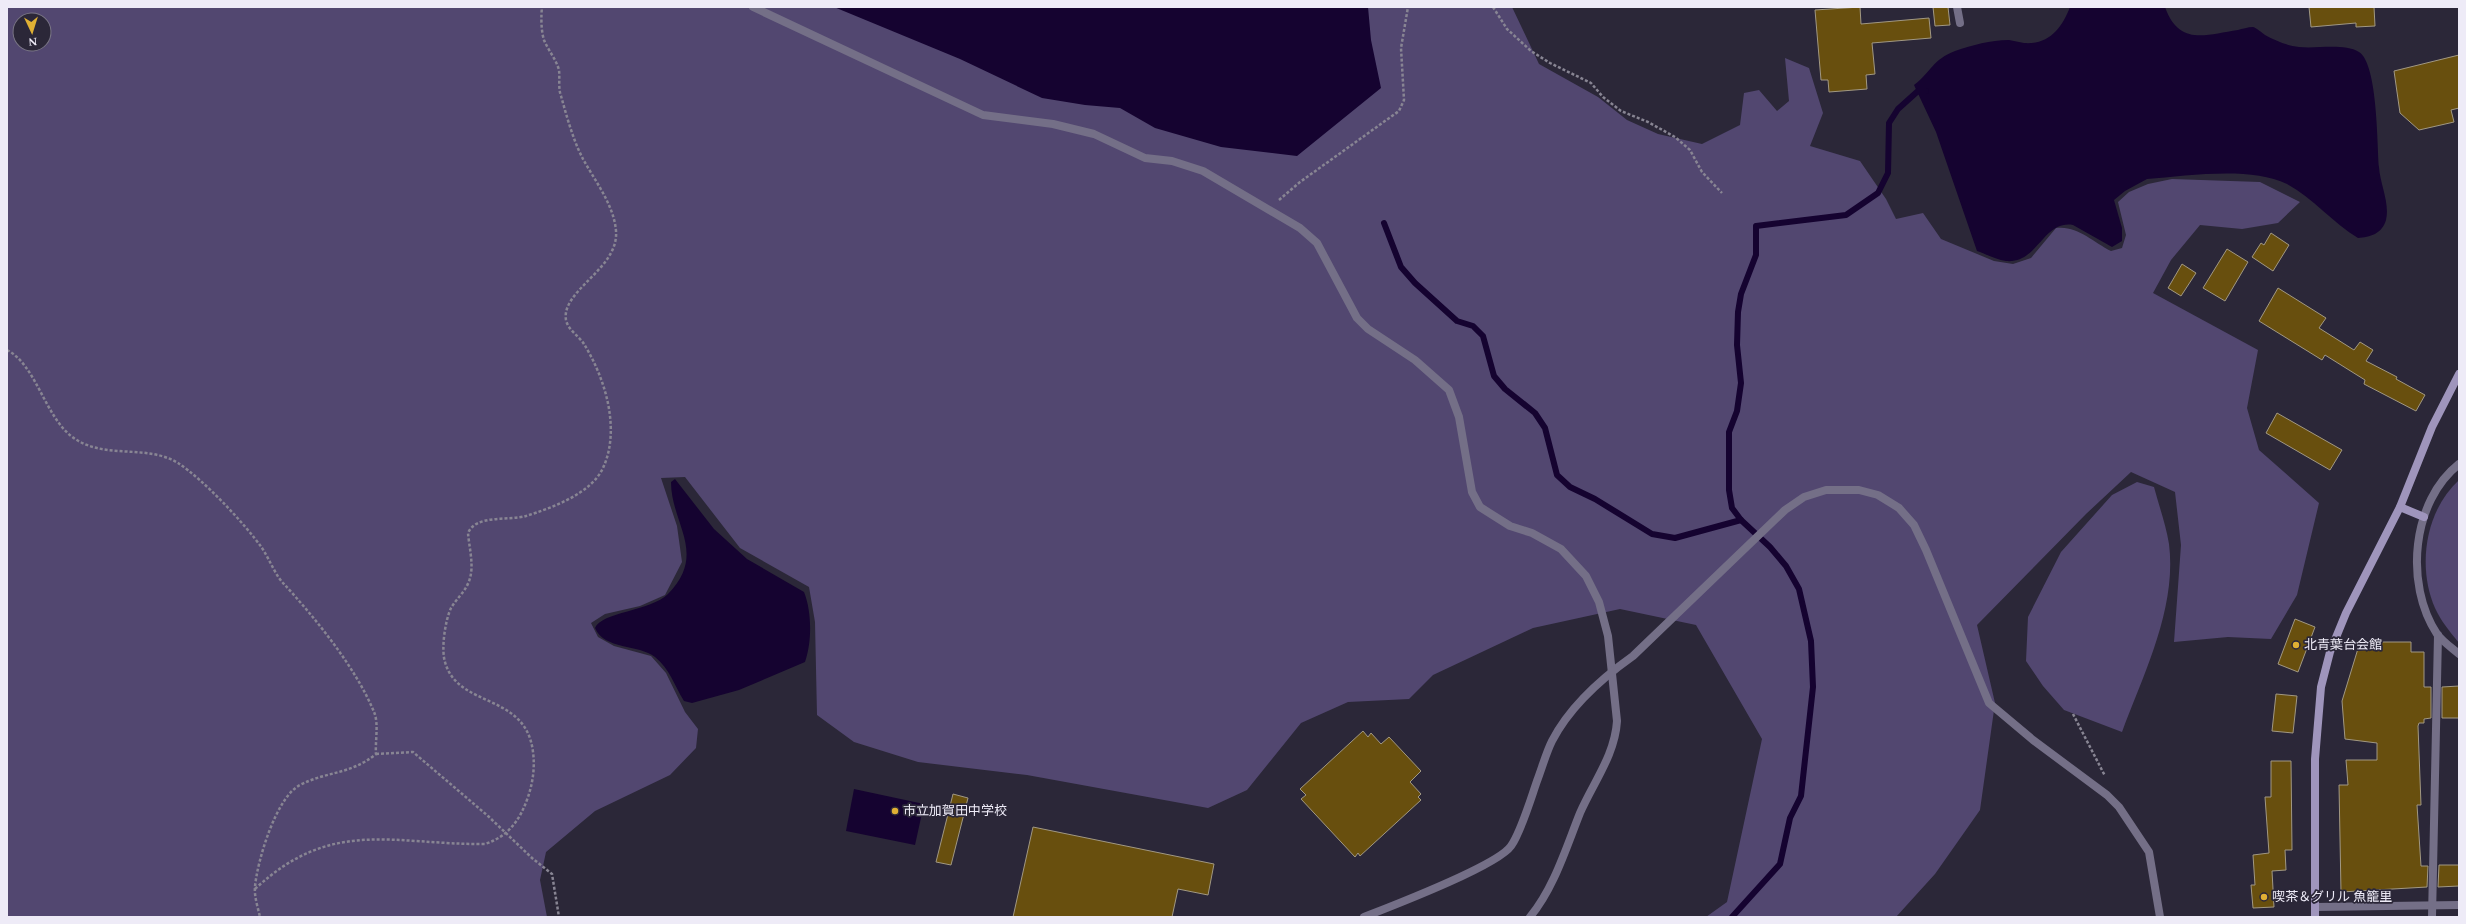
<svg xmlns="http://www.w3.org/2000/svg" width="2466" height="924" font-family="Spectral,'Noto Sans JP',serif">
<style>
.green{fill:#524770;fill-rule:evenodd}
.water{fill:#150330}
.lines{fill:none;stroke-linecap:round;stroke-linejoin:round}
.stream{stroke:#150330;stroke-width:6}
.building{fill:#684f0e;stroke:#a19883}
.path{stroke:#888593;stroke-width:2.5;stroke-dasharray:3 2;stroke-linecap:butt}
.street{stroke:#746f87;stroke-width:8}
.secondary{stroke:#9f95bc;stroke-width:8}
.poi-dot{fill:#e0b034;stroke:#2b2738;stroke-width:1.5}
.labels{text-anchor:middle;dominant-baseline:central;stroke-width:3.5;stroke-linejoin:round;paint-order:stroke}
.poi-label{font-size:13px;fill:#eeebf7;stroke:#2b2738;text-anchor:start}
</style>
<rect width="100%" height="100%" fill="#2b2738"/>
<!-- green -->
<g class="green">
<path d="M7 7H1512L1539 64 1598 97 1627 120 1658 134 1702 144 1740 125 1744 93 1759 90 1777 111 1789 101 1785 58 1809 68 1823 113 1810 146 1860 161 1886 199 1896 219 1923 213 1941 239 1994 261 2013 264 2031 258 2056 228C2077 225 2093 242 2111 251L2122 248 2126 235 2118 202 2129 192 2148 184 2172 179 2260 182 2300 202 2278 223 2242 229 2200 225 2171 260 2153 293 2258 350 2247 408 2259 450 2319 503 2297 595 2271 639 2228 637 2174 642 2181 545 2175 492 2131 472 2086 514 1977 625 1995 703 1980 810 1935 874 1896 917H1706L1727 902 1762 739 1696 625 1620 609 1533 628 1433 675 1409 699 1348 702 1301 723 1247 790 1208 808 1027 775 918 762 854 742 817 715 815 622 809 587 740 548 685 477 661 478 677 526 682 562 665 595 640 606 605 614 591 623 598 637 614 646 651 656 666 673 685 712 698 729 696 748 670 775 595 811 546 852 540 880 547 917H7ZM20 20H44V44H20Z"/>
<path d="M2459 480V643C2450 632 2441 621 2435 608 2417 567 2425 511 2459 480Z"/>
<path d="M2137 482 2154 487C2159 506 2166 525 2169 544 2177 608 2144 673 2122 732L2064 710 2043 686 2026 661 2028 617 2061 552 2112 495Z"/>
</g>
<!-- water -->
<g class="water">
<polygon points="834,7 1368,7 1371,40 1381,88 1297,156 1221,147 1155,128 1120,108 1085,105 1042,98 960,59"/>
<path d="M2070 7H2165C2179 46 2205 35 2238 30 2242 29 2248 27 2253 27 2257 28 2262 33 2265 35 2276 41 2288 46 2299 47 2317 49 2344 43 2359 52 2378 64 2377 145 2379 167 2380 184 2390 203 2386 220 2382 234 2370 237 2358 238 2333 223 2313 198 2287 184 2250 166 2188 176 2147 179L2125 191 2114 200 2122 228V241L2112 247 2073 225C2043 220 2038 264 2006 261 1997 260 1986 254 1977 251L1936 132 1914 85C1932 71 1932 60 1955 51 1973 45 1990 40 2009 40 2014 41 2019 42 2024 43 2049 45 2062 28 2070 7Z"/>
<path d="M675 479 714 529 747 559 804 592C812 612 812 642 805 662L739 690 692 703 684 701C674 685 670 669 655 657 639 644 604 650 595 628 601 612 651 611 668 594 708 553 671 524 671 482Z"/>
<polygon points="854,789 924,804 915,845 846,831"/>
</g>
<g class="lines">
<!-- stream -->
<g class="stream">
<polyline points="1384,223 1401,267 1415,283 1457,321 1473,326 1483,336 1494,376 1505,389 1535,413 1545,428 1557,475 1570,487 1595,499 1652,534 1675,538 1741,520"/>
<polyline points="1732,917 1780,864 1790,818 1801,796 1813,687 1811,641 1799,589 1786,566 1770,547 1741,520 1732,508 1729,490 1729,432 1737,411 1741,383 1737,345 1738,312 1741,294 1756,255 1756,226 1846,215 1878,193 1888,173 1889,123 1898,109 1918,91 1926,91"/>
</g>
</g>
<!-- building -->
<g class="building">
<polygon points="1860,7 1861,24 1929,18 1931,38 1872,43 1875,74 1866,75 1867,89 1829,92 1828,80 1821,80 1815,10"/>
<polygon points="1933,7 1948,7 1950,25 1935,26"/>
<polygon points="2309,7 2374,7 2375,26 2356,27 2356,23 2311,27"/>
<polygon points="2459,55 2459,108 2451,110 2454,122 2419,130 2400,113 2394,71"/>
<polygon points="2271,233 2289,245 2273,271 2252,257 2261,243 2264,245"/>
<polygon points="2227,249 2248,262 2225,301 2203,288"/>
<polygon points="2182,264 2196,273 2181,296 2168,288"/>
<polygon points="2278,288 2326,318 2319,328 2354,350 2360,342 2373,350 2366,361 2397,377 2396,379 2425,395 2416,411 2364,384 2365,380 2325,355 2322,360 2259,321"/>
<polygon points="2277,413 2342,450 2330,470 2266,433"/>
<polygon points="2295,619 2315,627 2298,672 2278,664"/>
<polygon points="2360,642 2411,642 2411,652 2424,652 2424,687 2431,687 2431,718 2424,719 2424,723 2419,723 2418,726 2421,805 2417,805 2421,866 2428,866 2427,887 2341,892 2339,785 2348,785 2346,760 2377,760 2377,743 2345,739 2342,701"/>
<polygon points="2459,686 2459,718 2442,718 2442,687"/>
<polygon points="2276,694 2297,696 2293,733 2272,731"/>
<polygon points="1363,731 1368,737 1371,733 1381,744 1389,737 1421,771 1410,782 1421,794 1418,797 1421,800 1360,856 1358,853 1355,857 1301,799 1306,795 1300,789"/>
<polygon points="2271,761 2291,761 2292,850 2285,850 2286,870 2272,871 2274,907 2253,908 2251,885 2255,885 2253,855 2269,853 2265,797 2271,797"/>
<polygon points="953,794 968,798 951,865 936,862"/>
<polygon points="1033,827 1214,864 1208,895 1178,889 1172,917 1013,917"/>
<polygon points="2439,865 2459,865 2459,886 2438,887"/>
</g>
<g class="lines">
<!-- path -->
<g class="path">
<polyline points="1493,7 1507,29 1531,51 1550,63 1591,83 1603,97 1621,111 1648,122 1675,137 1690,150 1702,172 1722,193"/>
<polyline points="1279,200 1300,182 1399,111 1404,100 1401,48 1408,7"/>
<path d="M7 350C36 365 44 414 71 436 103 461 145 443 178 463 203 479 245 524 262 548 270 560 275 575 284 584 316 619 356 668 374 712 379 723 375 742 376 754 350 775 327 771 300 785 276 797 257 862 255 887 254 896 258 908 260 917"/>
<polyline points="2073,714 2105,776"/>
<polyline points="376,754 413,752 488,816 532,858 552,874 559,917"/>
<path d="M255 889C332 817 393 845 485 844 509 836 520 820 528 797 533 782 535 767 533 752 526 692 458 709 445 662 441 649 445 621 451 608 457 598 467 590 470 578 474 565 469 546 468 533 476 514 509 521 526 516 551 508 591 494 603 468 621 429 605 378 584 344 579 336 568 330 566 320 561 290 619 269 616 231 614 205 595 181 583 159 573 140 567 117 561 96 558 88 560 78 559 70 556 59 548 50 544 40 541 31 541 16 542 7"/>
</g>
<!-- street -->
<g class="street">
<path d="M753 7 983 115 1053 124 1094 134 1145 158 1172 161 1203 171 1300 228 1317 243 1357 318 1368 329 1415 360 1449 390 1459 417 1472 492 1480 507 1510 526 1532 533 1561 549 1586 576 1599 602 1608 636 1617 721C1615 755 1593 783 1580 813 1566 848 1554 888 1530 917"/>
<polyline points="1957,7 1960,23"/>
<path d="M2459 464C2412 501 2404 584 2437 634 2442 641 2452 648 2459 654"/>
<polyline points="2315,907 2459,905"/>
<path d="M1364 917C1392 906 1497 866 1511 846 1521 832 1531 798 1537 781 1542 768 1546 753 1552 741 1570 706 1602 678 1633 656L1785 510 1804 497 1826 490H1859L1878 495 1899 508 1914 525 1926 550 1989 703 2033 740 2107 795 2119 807 2149 852 2160 917"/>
<polyline points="2432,917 2438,635"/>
</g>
<!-- secondary -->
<g class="secondary">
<polyline points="2400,507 2424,517"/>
<polyline points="2315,917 2315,759 2321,687 2330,652 2346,613 2400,507 2432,427 2459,374"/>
</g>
</g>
<!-- markers -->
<g class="poi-dot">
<circle cx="2296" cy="645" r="4"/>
<circle cx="895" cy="811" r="4"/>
<circle cx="2264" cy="897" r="4"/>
</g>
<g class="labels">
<!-- poi labels -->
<g class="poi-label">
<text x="2304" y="645">北青葉台会館</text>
<text x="903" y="811">市立加賀田中学校</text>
<text x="2272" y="897">喫茶＆グリル 魚籠里</text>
</g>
</g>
<!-- border -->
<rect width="2466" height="924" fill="none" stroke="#eeebf7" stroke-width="16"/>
<!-- north arrow -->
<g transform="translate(32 32) rotate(176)"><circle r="19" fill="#2b2738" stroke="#797584"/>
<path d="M0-3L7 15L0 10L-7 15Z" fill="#e0b034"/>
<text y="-6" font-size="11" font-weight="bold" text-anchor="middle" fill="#eeebf7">N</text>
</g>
</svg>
